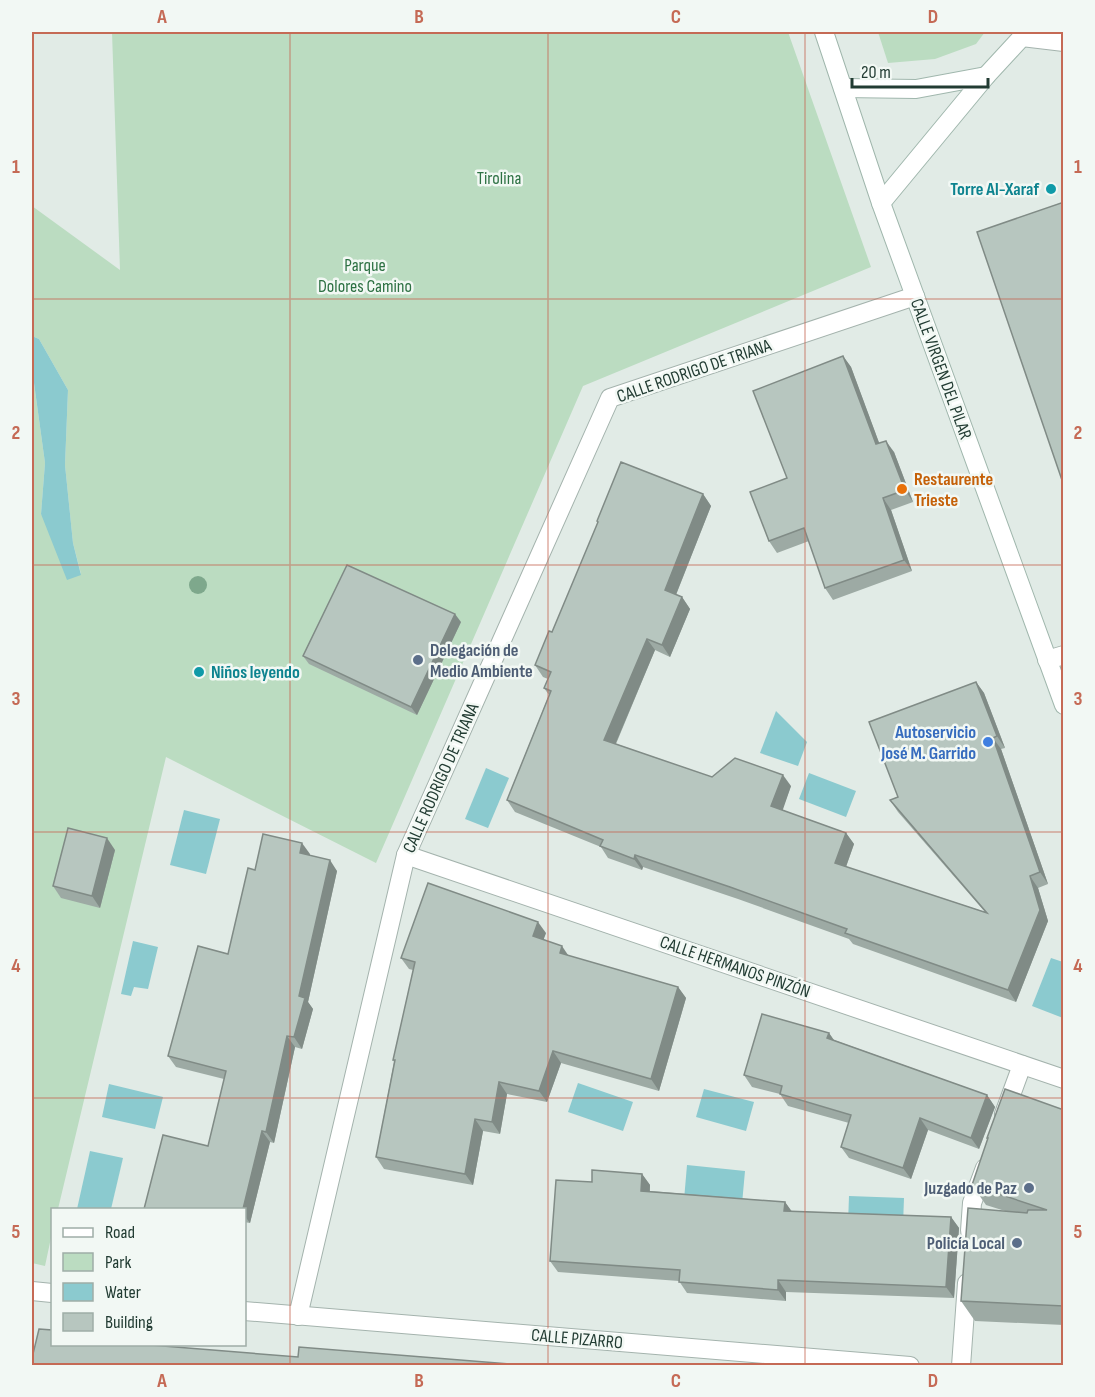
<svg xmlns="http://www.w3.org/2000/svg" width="1095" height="1397" font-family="'Sofia Sans Condensed',sans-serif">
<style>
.green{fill:#bbdcc1}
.water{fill:#8bcacf}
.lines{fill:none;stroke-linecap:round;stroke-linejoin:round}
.pedestrian-casing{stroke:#a4b3ad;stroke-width:20}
.minor-casing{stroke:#a4b3ad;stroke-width:20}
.secondary-casing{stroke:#a0b7ad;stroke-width:20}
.pedestrian{stroke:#fff;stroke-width:18}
.minor{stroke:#fff;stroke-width:18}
.secondary{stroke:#fff;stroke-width:18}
.tree{fill:#7ea88c}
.wall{fill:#9daaa4}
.shaded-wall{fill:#808b86}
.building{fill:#b7c6bf;stroke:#808b86;stroke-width:1.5}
.grid{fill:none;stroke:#c56a55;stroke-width:1.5;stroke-opacity:0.55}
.culture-dot{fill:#0f9aa8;stroke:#f2f8f4;stroke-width:2}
.food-dot{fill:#e8710a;stroke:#f2f8f4;stroke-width:2}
.service-dot{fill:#5c6f8a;stroke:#f2f8f4;stroke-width:2}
.shop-dot{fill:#3f7fe0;stroke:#f2f8f4;stroke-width:2}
.labels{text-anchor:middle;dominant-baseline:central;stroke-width:5;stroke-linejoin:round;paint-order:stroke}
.park-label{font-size:18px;fill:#2d7143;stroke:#f2f8f4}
.culture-label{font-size:18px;font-weight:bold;fill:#0d838f;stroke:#f2f8f4;text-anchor:end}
.street-label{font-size:18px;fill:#223c33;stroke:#f2f8f4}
.food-label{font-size:18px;font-weight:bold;fill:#c56008;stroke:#f2f8f4;text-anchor:start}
.service-label{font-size:18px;font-weight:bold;fill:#4e5e75;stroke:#f2f8f4;text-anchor:end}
.shop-label{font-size:18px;font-weight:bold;fill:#366cbe;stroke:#f2f8f4;text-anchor:end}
.neatline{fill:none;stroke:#c56a55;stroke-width:2}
.grid-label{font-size:20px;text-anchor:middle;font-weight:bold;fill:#c56a55}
</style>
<rect width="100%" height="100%" fill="#e1ebe6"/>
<!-- green -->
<g class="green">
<polygon points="112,32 788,32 871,267 583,386 376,863 166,757 58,1209 52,1210 52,1233 45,1266 32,1263 32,379 34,383 45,463 41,514 81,574 73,543 65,465 68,390 39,339 32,336 32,206 120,270"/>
<polygon points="878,32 985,32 976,44 935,59 888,63"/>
</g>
<!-- water -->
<g class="water">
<polygon points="32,336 39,339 68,390 65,465 73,543 81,575 67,580 41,514 45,463 34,383 32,379"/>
<polygon points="776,711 807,742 798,766 760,753"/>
<polygon points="486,768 509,778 488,828 465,819"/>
<polygon points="809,773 856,791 846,817 799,799"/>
<polygon points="184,810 220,819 206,874 170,865"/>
<polygon points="133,941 158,947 148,989 134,987 131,996 121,994"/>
<polygon points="1051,958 1063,962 1063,1018 1032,1006"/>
<polygon points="578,1083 633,1102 623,1131 568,1112"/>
<polygon points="109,1084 163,1097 155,1129 102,1117"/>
<polygon points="704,1089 754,1102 746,1131 696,1117"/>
<polygon points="90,1151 123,1158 111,1209 77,1209"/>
<polygon points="687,1165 745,1171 742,1204 684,1200"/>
<polygon points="849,1196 904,1198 903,1225 848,1224"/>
</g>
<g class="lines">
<defs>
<g id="pedestrian">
<polyline points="1004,1114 1022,1065"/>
<polyline points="970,1231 972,1203 985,1168"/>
<polyline points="961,1366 967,1283"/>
</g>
<g id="minor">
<polyline points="1022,37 1064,42"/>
<polyline points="1047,660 1064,655"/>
<polyline points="406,855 1064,1079"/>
<polyline points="32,1291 52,1293"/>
<polyline points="244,1311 910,1366"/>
<polyline points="298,1316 406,855 610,398 915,296"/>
</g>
<g id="secondary">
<polyline points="824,32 881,203 1064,705"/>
<polyline points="843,88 916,89 986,76"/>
<polyline points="881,203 986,76 1022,37 1022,32"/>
</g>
</defs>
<!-- pedestrian casing -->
<use href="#pedestrian" class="pedestrian-casing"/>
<!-- minor casing -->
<use href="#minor" class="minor-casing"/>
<!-- secondary casing -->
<use href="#secondary" class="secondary-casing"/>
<!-- pedestrian -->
<use href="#pedestrian" class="pedestrian"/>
<!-- minor -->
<use href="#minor" class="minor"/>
<!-- secondary -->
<use href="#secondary" class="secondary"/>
</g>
<!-- trees -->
<circle class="tree" cx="198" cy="585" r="9"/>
<!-- wall -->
<g class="wall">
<polygon points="843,356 851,367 879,443 894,452 913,502 891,510 912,571 833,600 825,588 809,541 777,553 769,541 787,478"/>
<polygon points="703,494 711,506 676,595 682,597 690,609 670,657 655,650 616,744 712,777 791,786 782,810 846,833 854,844 846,867 985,912 898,812 890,800 898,797 976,682 984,693 1005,748 1001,749 1048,884 1038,888 1048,921 1016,1002 853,944 849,939 738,899 643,867 642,870 608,858 601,847 515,812 507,800 549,695 544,688 548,679 543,677 535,665 552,632 598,523 597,521"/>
<polygon points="461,622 417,715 309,664 303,656"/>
<polygon points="115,850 100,908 61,898 53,886"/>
<polygon points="310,854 310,855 337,871 308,1002 313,1009 302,1049 295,1047 274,1143 270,1142 250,1223 244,1222 244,1209 208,1146 224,1079 176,1067 168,1056 228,954"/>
<polygon points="546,933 543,939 569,956 678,987 686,998 659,1091 561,1063 547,1102 507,1094 500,1134 483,1131 473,1185 384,1169 376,1157 394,1062 393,1060 413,970 409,969 401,958"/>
<polygon points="829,1033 834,1040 987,1095 995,1107 979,1149 928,1130 911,1179 849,1158 841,1147 849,1123 788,1106 780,1094 752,1087 744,1075"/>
<polygon points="1064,1110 1064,1325 975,1321 961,1301 1005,1211 986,1205 972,1185 988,1140 987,1138"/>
<polygon points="642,1174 650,1185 650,1191 785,1202 791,1211 951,1217 959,1228 954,1298 786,1292 786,1301 687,1293 679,1281 558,1272 550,1261 592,1182"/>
</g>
<!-- shaded-wall -->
<g class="shaded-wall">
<polygon points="843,356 851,367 884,456 876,444"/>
<polygon points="886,441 894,452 913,502 905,490"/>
<polygon points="703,494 711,506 673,602 665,590"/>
<polygon points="883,498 891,510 912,571 904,560"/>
<polygon points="682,597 690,609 670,657 662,645"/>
<polygon points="455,614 461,622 417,715 411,707"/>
<polygon points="647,639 655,650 612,752 604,740"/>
<polygon points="976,682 984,693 1005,748 997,736"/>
<polygon points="993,738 1001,749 1048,884 1040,872"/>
<polygon points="783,775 791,786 780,818 771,806"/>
<polygon points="846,833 854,844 843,875 835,863"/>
<polygon points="107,838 115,850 100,908 92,896"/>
<polygon points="302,843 310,854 308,864 300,853"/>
<polygon points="635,855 643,867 642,870 634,859"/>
<polygon points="330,860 337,871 308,1002 313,1009 302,1049 294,1037 299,996"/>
<polygon points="1030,876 1038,888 1048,921 1016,1002 1008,990"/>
<polygon points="538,922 546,933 541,947 533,936"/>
<polygon points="562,946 570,958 560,953"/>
<polygon points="678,987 686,998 659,1091 651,1079"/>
<polygon points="829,1033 837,1045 827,1038"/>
<polygon points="287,1036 295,1047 274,1143 266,1132"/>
<polygon points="553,1051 561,1063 547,1102 539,1091"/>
<polygon points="499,1082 507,1094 500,1134 492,1122"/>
<polygon points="987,1095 995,1107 979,1149 971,1138"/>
<polygon points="920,1118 928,1130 911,1179 903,1168"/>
<polygon points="475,1119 483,1131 473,1185 465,1174"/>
<polygon points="262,1131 270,1142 250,1223 244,1215 244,1209 243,1209"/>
<polygon points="642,1174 650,1185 649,1202 641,1191"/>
<polygon points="785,1202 793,1213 784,1211"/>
<polygon points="951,1217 959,1228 954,1298 946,1287"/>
<polygon points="778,1280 786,1292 786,1301 778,1290"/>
</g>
<!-- building -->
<g class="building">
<polygon points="1064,202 1064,486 977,232"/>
<polygon points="843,356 876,444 886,441 905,490 883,498 904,560 825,588 804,528 769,541 750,492 787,478 753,391"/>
<polygon points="621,462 703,494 665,590 682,597 662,645 647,639 604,740 712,777 735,758 783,775 771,806 846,833 835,863 987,913 890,800 898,797 869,722 976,682 997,736 993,738 1040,872 1030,876 1040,910 1008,990 845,933 847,929 730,887 635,855 634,859 600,846 603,840 507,800 551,691 544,688 551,672 535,665 549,631 552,632 598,522 597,521"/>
<polygon points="347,565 455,614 411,707 303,656"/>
<polygon points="68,828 107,838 92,896 53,886"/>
<polygon points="263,834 302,843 300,853 330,860 299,996 305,998 294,1037 287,1036 266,1132 262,1131 243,1209 144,1209 163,1135 208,1146 226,1071 168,1056 198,946 228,954 248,868 255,870"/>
<polygon points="428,883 538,922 533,936 562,946 560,953 678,987 651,1079 553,1051 539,1091 499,1082 492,1122 475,1119 465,1174 376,1157 395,1060 393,1060 415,962 401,958"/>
<polygon points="762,1014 829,1033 827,1038 987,1095 971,1138 920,1118 903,1168 841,1147 851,1115 780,1094 782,1086 744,1075"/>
<polygon points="1005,1089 1064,1110 1064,1306 961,1301 968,1208 1027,1213 1028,1210 1047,1210 972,1185 988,1138 987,1138"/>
<polygon points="592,1170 642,1174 641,1191 785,1202 784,1211 951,1217 946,1287 778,1280 778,1290 679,1282 680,1270 550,1261 556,1180 592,1182"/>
<polygon points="39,1329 52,1330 52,1344 138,1344 298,1357 299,1347 521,1365 32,1365 32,1358"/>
</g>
<!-- grid -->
<path class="grid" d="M290 32V1366M548 32V1366M805 32V1366M32 299H1064M32 565H1064M32 832H1064M32 1098H1064"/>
<!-- markers -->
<g class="culture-dot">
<circle cx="1051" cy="189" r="6"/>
<circle cx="199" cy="672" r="6"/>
</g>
<circle class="food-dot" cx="902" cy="489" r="6"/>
<g class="service-dot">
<circle cx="418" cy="660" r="6"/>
<circle cx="1029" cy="1188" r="6"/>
<circle cx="1017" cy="1243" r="6"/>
</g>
<circle class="shop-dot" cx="988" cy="742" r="6"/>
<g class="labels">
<!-- park labels -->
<g class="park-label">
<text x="499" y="178">Tirolina</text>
<text x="365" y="265">Parque<tspan x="365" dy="21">Dolores Camino</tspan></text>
</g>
<!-- culture labels -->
<g class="culture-label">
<text x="1039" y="189">Torre Al-Xaraf</text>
<text x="211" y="672" text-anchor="start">Niños leyendo</text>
</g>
<!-- street labels -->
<g class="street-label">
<text transform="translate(941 369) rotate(70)">CALLE VIRGEN DEL PILAR</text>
<text transform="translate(694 371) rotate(-19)">CALLE RODRIGO DE TRIANA</text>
<text transform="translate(441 778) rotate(-66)">CALLE RODRIGO DE TRIANA</text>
<text transform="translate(735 967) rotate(19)">CALLE HERMANOS PINZÓN</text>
<text transform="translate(577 1339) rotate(5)">CALLE PIZARRO</text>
</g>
<!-- food labels -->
<g class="food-label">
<text x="914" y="479">Restaurente<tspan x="914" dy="21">Trieste</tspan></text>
</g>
<!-- service labels -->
<g class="service-label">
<text x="430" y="650" text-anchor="start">Delegación de<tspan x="430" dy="21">Medio Ambiente</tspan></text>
<text x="1017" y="1188">Juzgado de Paz</text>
<text x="1005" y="1243">Policía Local</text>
</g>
<!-- shop labels -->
<g class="shop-label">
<text x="976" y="732">Autoservicio<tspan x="976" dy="21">José M. Garrido</tspan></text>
</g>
</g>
<!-- border -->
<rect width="1095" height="1397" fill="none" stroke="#f2f8f4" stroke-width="66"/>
<!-- legend -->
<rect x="51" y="1208" width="195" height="138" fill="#f2f8f4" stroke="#9fada7" stroke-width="1.5"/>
<rect x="63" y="1228" width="30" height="9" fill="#ffffff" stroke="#9fada7" stroke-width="1.5"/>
<text x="105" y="1238" font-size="18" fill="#223c33">Road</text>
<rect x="63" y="1253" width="30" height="18" fill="#bbdcc1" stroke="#9fada7" stroke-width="1.5"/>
<text x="105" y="1268" font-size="18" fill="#223c33">Park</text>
<rect x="63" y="1283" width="30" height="18" fill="#8bcacf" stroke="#9fada7" stroke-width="1.5"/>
<text x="105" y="1298" font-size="18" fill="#223c33">Water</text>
<rect x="63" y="1313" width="30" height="18" fill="#b7c6bf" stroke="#9fada7" stroke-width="1.5"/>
<text x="105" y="1328" font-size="18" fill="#223c33">Building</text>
<!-- scale -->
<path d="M852 78v9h136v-9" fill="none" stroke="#223c33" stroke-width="3"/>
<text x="861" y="78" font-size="18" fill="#223c33" stroke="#f2f8f4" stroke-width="4.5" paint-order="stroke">20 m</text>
<rect x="33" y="33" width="1029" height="1331" class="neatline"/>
<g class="grid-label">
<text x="162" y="23">A</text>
<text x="419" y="23">B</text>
<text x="676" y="23">C</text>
<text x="933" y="23">D</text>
<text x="16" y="173">1</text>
<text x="1078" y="173">1</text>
<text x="16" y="439">2</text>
<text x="1078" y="439">2</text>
<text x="16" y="705">3</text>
<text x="1078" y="705">3</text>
<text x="16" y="972">4</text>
<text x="1078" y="972">4</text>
<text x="16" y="1238">5</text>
<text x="1078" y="1238">5</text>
<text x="162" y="1387">A</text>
<text x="419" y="1387">B</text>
<text x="676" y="1387">C</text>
<text x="933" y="1387">D</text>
</g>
</svg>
